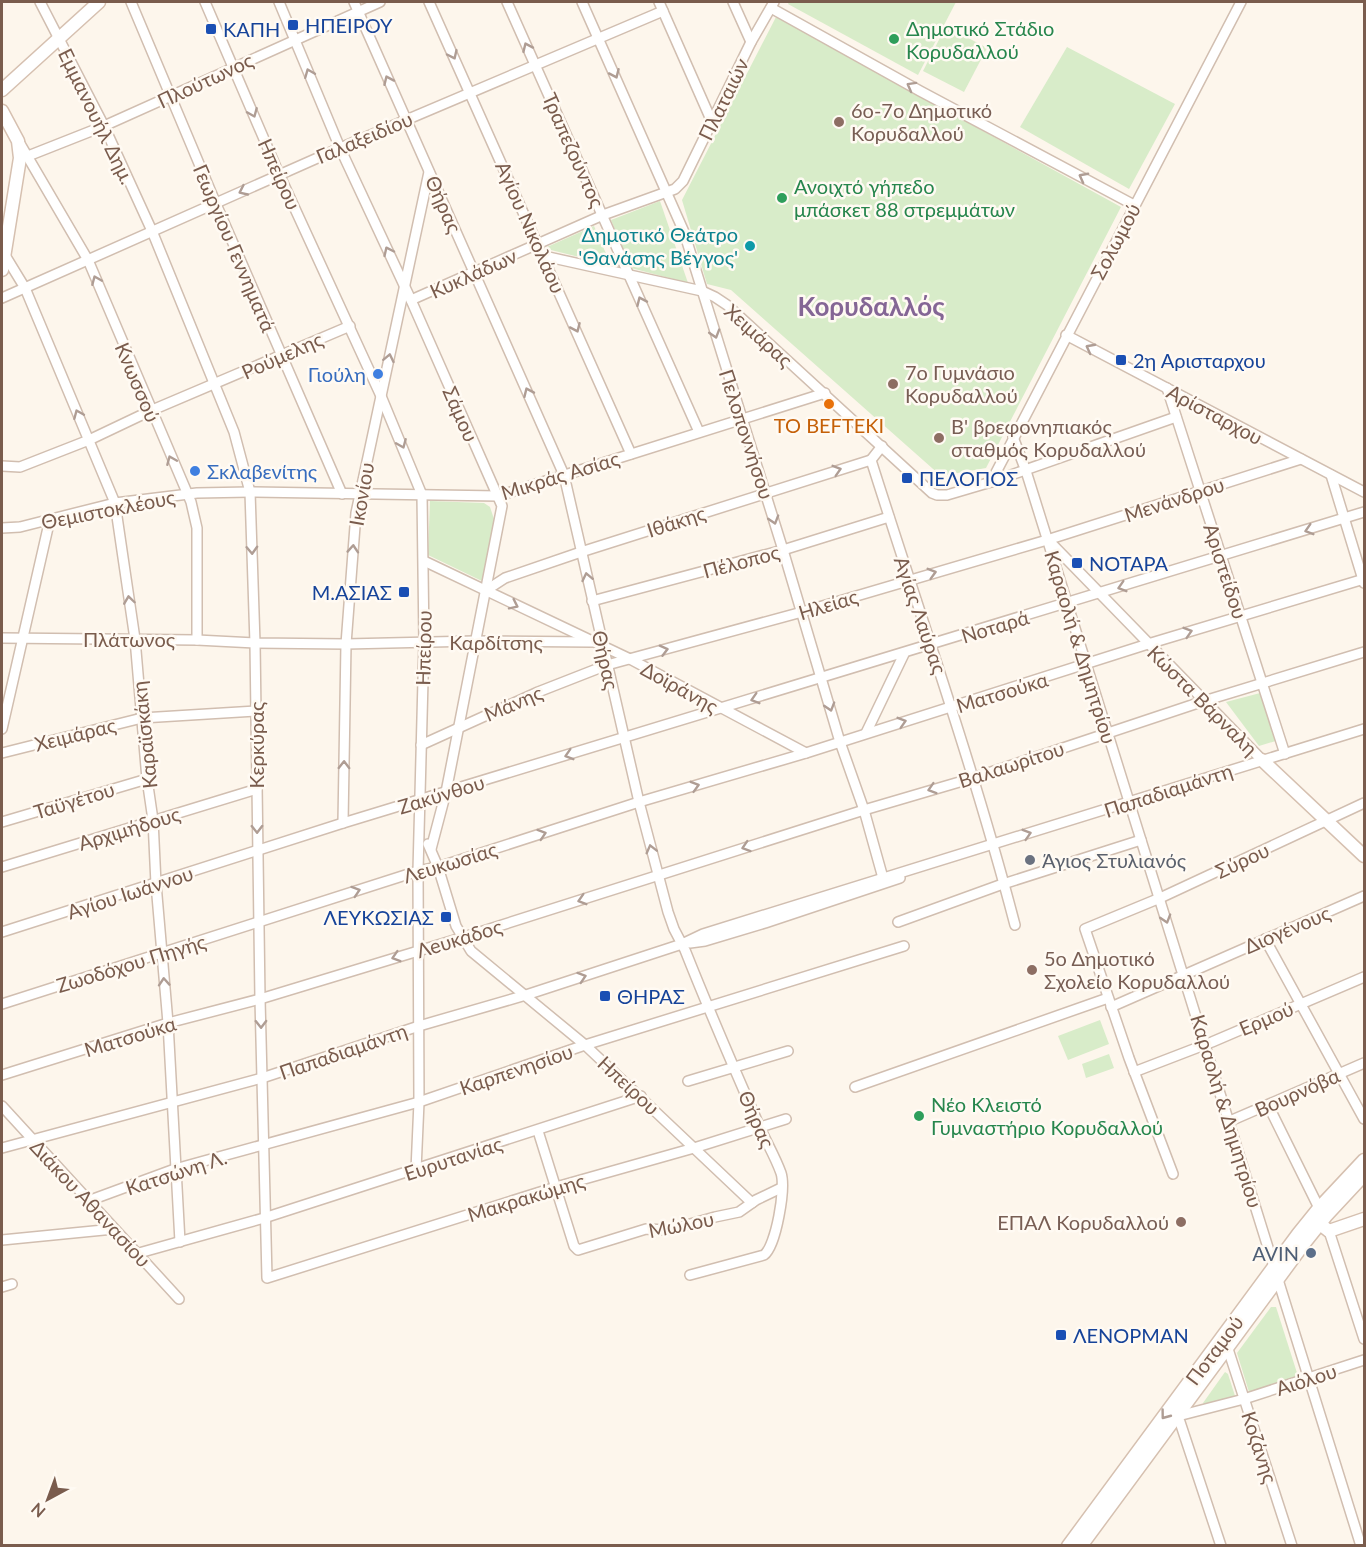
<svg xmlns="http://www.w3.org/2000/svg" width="1366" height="1547" font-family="Lato,sans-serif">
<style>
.green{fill:#d8ecc9}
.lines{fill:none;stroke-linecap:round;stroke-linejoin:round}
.street-casing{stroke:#d1beb0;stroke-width:12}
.secondary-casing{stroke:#d6c0b0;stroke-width:15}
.street{stroke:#fff;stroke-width:9}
.secondary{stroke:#fff;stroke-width:12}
.oneway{stroke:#af9d94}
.transit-dot{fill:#1a4fb4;stroke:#fffaf3;stroke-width:2}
.leisure-dot{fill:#2e9e5b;stroke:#fffaf3;stroke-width:2}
.education-dot{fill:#8d6e63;stroke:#fffaf3;stroke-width:2}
.culture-dot{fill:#0f9aa8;stroke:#fffaf3;stroke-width:2}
.shop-dot{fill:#3f7fe0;stroke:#fffaf3;stroke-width:2}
.food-dot{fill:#e8710a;stroke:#fffaf3;stroke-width:2}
.worship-dot{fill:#6b7280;stroke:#fffaf3;stroke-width:2}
.service-dot{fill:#5c6f8a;stroke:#fffaf3;stroke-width:2}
.labels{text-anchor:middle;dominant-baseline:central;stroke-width:5;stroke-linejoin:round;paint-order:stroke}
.transit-label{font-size:20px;fill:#164399;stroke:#fffaf3;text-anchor:start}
.leisure-label{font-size:20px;fill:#27864d;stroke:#fffaf3;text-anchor:start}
.street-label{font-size:20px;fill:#7a5c4d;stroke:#fffaf3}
.education-label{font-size:20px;fill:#785e54;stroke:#fffaf3;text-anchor:start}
.culture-label{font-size:20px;fill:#0d838f;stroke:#fffaf3;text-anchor:end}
.shop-label{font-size:20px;fill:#366cbe;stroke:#fffaf3;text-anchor:end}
.food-label{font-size:20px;fill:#c56008;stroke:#fffaf3}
.worship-label{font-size:20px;fill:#5b616d;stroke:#fffaf3;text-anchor:start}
.service-label{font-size:20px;fill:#4e5e75;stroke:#fffaf3;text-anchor:end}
.district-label{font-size:26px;font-weight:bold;fill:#846695;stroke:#fffaf3}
</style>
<rect width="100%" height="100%" fill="#fdf6ec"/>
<!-- green -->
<g class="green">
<polygon points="789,2 956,2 918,75 788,4"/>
<polygon points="776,17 1121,207 986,468 941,476 731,290 707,284 682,200"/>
<polygon points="946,26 987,48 964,92 923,71"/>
<polygon points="1067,47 1175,104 1129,189 1020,127"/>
<polygon points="660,201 688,283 631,268 611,220"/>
<polygon points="594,226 611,265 547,249 547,247"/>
<polygon points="430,501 484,503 490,507 495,522 482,581 428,555"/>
<polygon points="1264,692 1279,740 1259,746 1226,702"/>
<polygon points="1100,1020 1109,1044 1068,1060 1058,1036"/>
<polygon points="1109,1054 1114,1068 1086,1078 1082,1064"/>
<polygon points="1271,1307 1276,1307 1298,1376 1249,1392 1237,1353"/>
<polygon points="1225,1372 1228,1374 1235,1396 1205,1405 1203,1403"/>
</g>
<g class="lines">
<defs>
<g id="street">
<polyline points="40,2 104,126 152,231 234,432 250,492 255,643 260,999 267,1278 556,1187 694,1148 786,1119"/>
<polyline points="131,2 216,204 342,494"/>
<polyline points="205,2 279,174 381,396 422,495 424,642 418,871 419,1102 416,1170"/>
<polyline points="279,2 340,148 411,300 502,506 446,792 431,849"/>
<path d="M354 2 564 475 639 802 668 912 674 929 685 950C708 1008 733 1066 758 1123 765 1140 775 1156 781 1173 786 1188 776 1246 764 1255L690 1275"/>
<polyline points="429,2 631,454"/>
<polyline points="507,2 699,432"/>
<polyline points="582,2 684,232 783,550 840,742 864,810 883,878"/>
<polyline points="659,2 712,122"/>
<polyline points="733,2 751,42"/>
<polyline points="771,8 920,91 1134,205"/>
<polyline points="19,142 88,260 191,502 197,528 197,640"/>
<polyline points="28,156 104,126 380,2"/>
<polyline points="3,252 25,288 115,503 135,639 147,779 153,820 156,884 168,1023 180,1242"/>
<polyline points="544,256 702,291 715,297 727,305 932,493 937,495 947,495 991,482 1176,417"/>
<polyline points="2,298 340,148 663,11"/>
<polyline points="411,300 603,215 675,189 683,181 751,42 774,2"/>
<polyline points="1066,335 1364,492"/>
<polyline points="1167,388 1285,754"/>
<polyline points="1013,437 1026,471 1361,1546"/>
<path d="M882 446 871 460C920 615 974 768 1015 925"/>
<polyline points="2,466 20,467 89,440 150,411 350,326"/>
<polyline points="1331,475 1364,583"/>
<polyline points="991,482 1241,2"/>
<polyline points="2,528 20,527 115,503 197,493 250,492 498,496 825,393"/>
<polyline points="1049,541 1262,760"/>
<polyline points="424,561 630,659 806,753"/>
<polyline points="485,591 505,578 581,552 871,460"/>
<polyline points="592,601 783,550 889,517"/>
<polyline points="2,638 197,640 255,643 346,644 475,641 592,642"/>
<polyline points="2,729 50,519"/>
<polyline points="866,733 904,654"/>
<polyline points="421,745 538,692 607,665 802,612 1047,540 1301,459"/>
<polyline points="2,753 142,718 256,711"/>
<polyline points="2,822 147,779"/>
<polyline points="343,823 346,644 356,513 429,172"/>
<polyline points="428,844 438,867 456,926 471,951 585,1045 752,1203"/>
<polyline points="2,867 257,789"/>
<polyline points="898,922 1000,885 1141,840"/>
<polyline points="2,932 343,823 1364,512"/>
<polyline points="1265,939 1364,1119"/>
<polyline points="690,943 705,941 765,923 900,878"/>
<polyline points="2,1004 418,871 438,867 639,802 806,753 1148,644 1364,579"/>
<polyline points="1111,1007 1364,896"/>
<polyline points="1134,1072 1212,1042 1364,977"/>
<polyline points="2,1075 168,1023 260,999 461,938 864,810 973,778 1204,701 1364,652"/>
<polyline points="688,1081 788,1051"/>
<polyline points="855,1087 1108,998"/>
<polyline points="1268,1105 1319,1208"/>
<polyline points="2,1106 179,1299"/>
<polyline points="1230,1121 1364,1063"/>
<polyline points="538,1131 574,1246 578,1250 646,1229 669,1230 715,1217 739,1212 756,1200 781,1188"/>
<polyline points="2,1148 262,1078 419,1026 526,995 682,944 703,934 1364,729"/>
<polyline points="1173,1174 1129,1058 1085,929 1160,898 1364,803"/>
<polyline points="88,1201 175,1169 419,1102 585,1045 904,946"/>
<polyline points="1329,1231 1364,1339"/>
<polyline points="2,1240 114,1229"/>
<polyline points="139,1253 264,1218 641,1096"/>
<polyline points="2,1287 12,1284"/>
<polyline points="1228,1349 1292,1546"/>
<polyline points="1221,1546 1178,1416 1244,1399 1364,1360"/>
</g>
<g id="secondary">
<polyline points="2,90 99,2"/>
<polyline points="2,111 18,141 20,158 2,270"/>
<polyline points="1262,760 1364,856"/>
<polyline points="1320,1224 1329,1231 1364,1219"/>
<polyline points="1068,1546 1298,1234 1319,1208 1364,1160"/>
<polyline points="1081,1546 1306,1241 1326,1216 1364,1175"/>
</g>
</defs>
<!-- street casing -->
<use href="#street" class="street-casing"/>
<!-- secondary casing -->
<use href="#secondary" class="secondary-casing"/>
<!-- street -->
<use href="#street" class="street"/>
<!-- secondary -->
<use href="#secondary" class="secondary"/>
</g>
<!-- one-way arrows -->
<defs><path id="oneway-chevron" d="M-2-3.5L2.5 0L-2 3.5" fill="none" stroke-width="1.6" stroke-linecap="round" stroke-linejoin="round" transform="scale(1.5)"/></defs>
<g class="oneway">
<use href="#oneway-chevron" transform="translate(527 47) rotate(-114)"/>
<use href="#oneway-chevron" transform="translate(453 55) rotate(65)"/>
<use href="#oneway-chevron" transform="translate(309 73) rotate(-112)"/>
<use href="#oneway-chevron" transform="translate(615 74) rotate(66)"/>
<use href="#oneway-chevron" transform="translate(388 80) rotate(-114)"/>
<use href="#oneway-chevron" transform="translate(911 86) rotate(-151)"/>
<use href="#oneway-chevron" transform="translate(253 113) rotate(67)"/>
<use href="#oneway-chevron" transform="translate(1083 177) rotate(-152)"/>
<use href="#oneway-chevron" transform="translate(243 191) rotate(155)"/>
<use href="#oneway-chevron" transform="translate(388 251) rotate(-115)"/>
<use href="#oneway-chevron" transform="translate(96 280) rotate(-113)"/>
<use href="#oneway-chevron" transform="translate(641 301) rotate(-114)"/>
<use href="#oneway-chevron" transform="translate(576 328) rotate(66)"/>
<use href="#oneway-chevron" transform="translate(715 334) rotate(73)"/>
<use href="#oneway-chevron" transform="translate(1090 348) rotate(-152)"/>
<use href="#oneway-chevron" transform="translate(389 358) rotate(-78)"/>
<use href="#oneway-chevron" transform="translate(528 392) rotate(-114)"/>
<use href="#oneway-chevron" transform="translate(78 414) rotate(-113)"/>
<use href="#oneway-chevron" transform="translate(402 444) rotate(67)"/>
<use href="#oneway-chevron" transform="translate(171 460) rotate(-113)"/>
<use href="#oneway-chevron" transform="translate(837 470) rotate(-17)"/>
<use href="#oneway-chevron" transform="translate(774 520) rotate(73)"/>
<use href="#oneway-chevron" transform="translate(1309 530) rotate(163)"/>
<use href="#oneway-chevron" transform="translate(353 549) rotate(-86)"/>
<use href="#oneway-chevron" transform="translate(252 550) rotate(88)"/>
<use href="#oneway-chevron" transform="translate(932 573) rotate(-16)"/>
<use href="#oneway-chevron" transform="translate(587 577) rotate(-102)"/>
<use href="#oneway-chevron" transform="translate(1122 587) rotate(163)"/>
<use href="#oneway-chevron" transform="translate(129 600) rotate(-98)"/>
<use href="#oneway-chevron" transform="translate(514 605) rotate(26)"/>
<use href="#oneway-chevron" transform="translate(1188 632) rotate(-17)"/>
<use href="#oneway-chevron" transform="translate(664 650) rotate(-15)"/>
<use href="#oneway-chevron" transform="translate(755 699) rotate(163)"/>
<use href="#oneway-chevron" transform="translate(830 707) rotate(73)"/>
<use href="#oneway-chevron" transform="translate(902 722) rotate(-17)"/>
<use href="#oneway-chevron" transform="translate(569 755) rotate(163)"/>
<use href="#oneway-chevron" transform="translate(344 765) rotate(-89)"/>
<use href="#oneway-chevron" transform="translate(695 786) rotate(-16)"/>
<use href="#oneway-chevron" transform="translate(932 789) rotate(163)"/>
<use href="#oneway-chevron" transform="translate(257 829) rotate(89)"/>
<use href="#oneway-chevron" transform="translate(542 834) rotate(-18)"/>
<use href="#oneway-chevron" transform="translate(1027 834) rotate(-17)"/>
<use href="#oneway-chevron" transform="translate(746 847) rotate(162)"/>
<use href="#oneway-chevron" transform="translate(651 849) rotate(-104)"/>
<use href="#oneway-chevron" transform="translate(356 891) rotate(-18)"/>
<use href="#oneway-chevron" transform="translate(582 900) rotate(163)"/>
<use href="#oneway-chevron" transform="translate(1166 919) rotate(73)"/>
<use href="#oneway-chevron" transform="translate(396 957) rotate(163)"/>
<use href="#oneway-chevron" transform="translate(582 977) rotate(-18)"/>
<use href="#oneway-chevron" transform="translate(164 982) rotate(-94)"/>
<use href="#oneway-chevron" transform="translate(261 1024) rotate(89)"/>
<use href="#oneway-chevron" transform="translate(1165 1415) rotate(127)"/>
</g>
<!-- markers -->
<g class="transit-dot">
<rect x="287" y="19" width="12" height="12" rx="3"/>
<rect x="205" y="23" width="12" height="12" rx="3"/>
<rect x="1115" y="354" width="12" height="12" rx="3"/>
<rect x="901" y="472" width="12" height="12" rx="3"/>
<rect x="1071" y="557" width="12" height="12" rx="3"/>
<rect x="398" y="586" width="12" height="12" rx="3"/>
<rect x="440" y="911" width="12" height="12" rx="3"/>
<rect x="599" y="990" width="12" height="12" rx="3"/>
<rect x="1055" y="1329" width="12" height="12" rx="3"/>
</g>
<g class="leisure-dot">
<circle cx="894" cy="39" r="6"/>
<circle cx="782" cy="198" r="6"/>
<circle cx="919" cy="1116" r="6"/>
</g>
<g class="education-dot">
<circle cx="839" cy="122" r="6"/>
<circle cx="893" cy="384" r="6"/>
<circle cx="939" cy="438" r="6"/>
<circle cx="1032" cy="970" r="6"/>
<circle cx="1181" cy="1222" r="6"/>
</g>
<circle class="culture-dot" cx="750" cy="246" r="6"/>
<g class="shop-dot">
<circle cx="378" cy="374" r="6"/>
<circle cx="195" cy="471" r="6"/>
</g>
<circle class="food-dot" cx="829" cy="404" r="6"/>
<circle class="worship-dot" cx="1030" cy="860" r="6"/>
<circle class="service-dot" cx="1311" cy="1253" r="6"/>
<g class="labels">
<!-- transit labels -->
<g class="transit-label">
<text x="305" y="25">ΗΠΕΙΡΟΥ</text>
<text x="223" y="29">ΚΑΠΗ</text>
<text x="1133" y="360">2η Αρισταρχου</text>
<text x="919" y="478">ΠΕΛΟΠΟΣ</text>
<text x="1089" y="563">ΝΟΤΑΡΑ</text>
<text x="392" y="592" text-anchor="end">Μ.ΑΣΙΑΣ</text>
<text x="434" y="917" text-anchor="end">ΛΕΥΚΩΣΙΑΣ</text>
<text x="617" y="996">ΘΗΡΑΣ</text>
<text x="1073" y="1335">ΛΕΝΟΡΜΑΝ</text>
</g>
<!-- leisure labels -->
<g class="leisure-label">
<text x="906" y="28">Δημοτικό Στάδιο<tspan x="906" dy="23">Κορυδαλλού</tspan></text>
<text x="794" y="186">Ανοιχτό γήπεδο<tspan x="794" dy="23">μπάσκετ 88 στρεμμάτων</tspan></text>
<text x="931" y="1104">Νέο Κλειστό<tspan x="931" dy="23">Γυμναστήριο Κορυδαλλού</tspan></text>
</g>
<!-- street labels -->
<g class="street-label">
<text transform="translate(205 80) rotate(-25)">Πλούτωνος</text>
<text transform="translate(723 99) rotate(-64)">Πλαταιών</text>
<text transform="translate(97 116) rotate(64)">Εμμανουήλ Δημ.</text>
<text transform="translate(364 137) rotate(-23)">Γαλαξειδίου</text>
<text transform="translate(574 150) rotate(66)">Τραπεζούντος</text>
<text transform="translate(280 174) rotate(66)">Ηπείρου</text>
<text transform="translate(444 204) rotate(66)">Θήρας</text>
<text transform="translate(531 227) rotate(66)">Αγίου Νικολάου</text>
<text transform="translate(1115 241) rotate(-62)">Σολωμού</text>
<text transform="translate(235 248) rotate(67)">Γεωργίου Γεννηματά</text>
<text transform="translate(473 273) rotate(-24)">Κυκλάδων</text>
<text transform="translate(759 335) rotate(42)">Χειμάρας</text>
<text transform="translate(282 355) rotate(-24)">Ρούμελης</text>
<text transform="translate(138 382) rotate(67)">Κνωσσού</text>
<text transform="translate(461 414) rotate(66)">Σάμου</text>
<text transform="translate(1215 414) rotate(28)">Αρίσταρχου</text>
<text transform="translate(747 434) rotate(72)">Πελοποννήσου</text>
<text transform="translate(560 475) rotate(-17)">Μικράς Ασίας</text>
<text transform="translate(361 494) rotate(-80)">Ικονίου</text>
<text transform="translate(1174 499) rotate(-18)">Μενάνδρου</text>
<text transform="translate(108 509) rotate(-11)">Θεμιστοκλέους</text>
<text transform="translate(676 521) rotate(-18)">Ιθάκης</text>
<text transform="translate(741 561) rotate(-15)">Πέλοπος</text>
<text transform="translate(1226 571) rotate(72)">Αριστείδου</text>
<text transform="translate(828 604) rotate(-17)">Ηλείας</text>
<text transform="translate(921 615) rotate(71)">Αγίας Λαύρας</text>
<text transform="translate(995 626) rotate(-17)">Νοταρά</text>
<text x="129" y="639">Πλάτωνος</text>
<text x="496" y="642">Καρδίτσης</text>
<text transform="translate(1081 647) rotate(73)">Καραολή &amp; Δημητρίου</text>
<text transform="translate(423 648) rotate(-89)">Ηπείρου</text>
<text transform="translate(606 660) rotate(77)">Θήρας</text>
<text transform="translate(680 687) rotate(29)">Δοϊράνης</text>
<text transform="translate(1002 692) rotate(-17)">Ματσούκα</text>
<text transform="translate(1203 700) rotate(45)">Κώστα Βάρναλη</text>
<text transform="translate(513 703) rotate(-23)">Μάνης</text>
<text transform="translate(75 734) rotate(-14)">Χειμάρας</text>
<text transform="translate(144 735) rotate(-96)">Καραϊσκάκη</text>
<text transform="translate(256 745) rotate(-90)">Κερκύρας</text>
<text transform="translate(1011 764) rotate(-18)">Βαλαωρίτου</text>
<text transform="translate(1168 790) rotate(-18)">Παπαδιαμάντη</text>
<text transform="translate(441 794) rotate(-17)">Ζακύνθου</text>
<text transform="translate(74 800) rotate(-17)">Ταϋγέτου</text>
<text transform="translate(129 828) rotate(-17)">Αρχιμήδους</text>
<text transform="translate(1242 860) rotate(-25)">Σύρου</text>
<text transform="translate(450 862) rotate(-17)">Λευκωσίας</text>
<text transform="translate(130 892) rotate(-18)">Αγίου Ιωάννου</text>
<text transform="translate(1287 929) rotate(-23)">Διογένους</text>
<text transform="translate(459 938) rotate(-17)">Λeυκάδος</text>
<text transform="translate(131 963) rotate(-17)">Ζωοδόχου Πηγής</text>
<text transform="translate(1266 1018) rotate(-23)">Ερμού</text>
<text transform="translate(130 1036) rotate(-17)">Ματσούκα</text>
<text transform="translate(343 1051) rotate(-19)">Παπαδιαμάντη</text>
<text transform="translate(516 1069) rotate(-19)">Καρπενησίου</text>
<text transform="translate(629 1085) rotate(43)">Ηπείρου</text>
<text transform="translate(1297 1092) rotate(-24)">Βουρνόβα</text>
<text transform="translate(1227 1111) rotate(73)">Καραολή &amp; Δημητρίου</text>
<text transform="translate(757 1119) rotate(66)">Θήρας</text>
<text transform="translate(453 1158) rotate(-18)">Ευρυτανίας</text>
<text transform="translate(176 1172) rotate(-18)">Κατσώνη Λ.</text>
<text transform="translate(526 1197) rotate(-17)">Μακρακώμης</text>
<text transform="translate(91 1203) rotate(47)">Διάκου Αθανασίου</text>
<text transform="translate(681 1224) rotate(-11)">Μώλου</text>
<text transform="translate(1214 1350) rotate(-53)">Ποταμού</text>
<text transform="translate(1306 1379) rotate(-18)">Αιόλου</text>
<text transform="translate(1260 1447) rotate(72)">Κοζάνης</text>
</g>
<!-- education labels -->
<g class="education-label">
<text x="851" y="110">6ο-7ο Δημοτικό<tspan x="851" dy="23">Κορυδαλλού</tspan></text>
<text x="905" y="372">7ο Γυμνάσιο<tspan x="905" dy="23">Κορυδαλλού</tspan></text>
<text x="951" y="426">Β' βρεφονηπιακός<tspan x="951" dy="23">σταθμός Κορυδαλλού</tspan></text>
<text x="1044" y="958">5ο Δημοτικό<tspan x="1044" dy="23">Σχολείο Κορυδαλλού</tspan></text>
<text x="1169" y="1222" text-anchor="end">ΕΠΑΛ Κορυδαλλού</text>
</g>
<!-- culture labels -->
<g class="culture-label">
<text x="738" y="234">Δημοτικό Θεάτρο<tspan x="738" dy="23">'Θανάσης Βέγγος'</tspan></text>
</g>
<!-- shop labels -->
<g class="shop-label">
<text x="366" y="374">Γιούλη</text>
<text x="207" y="471" text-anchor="start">Σκλαβενίτης</text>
</g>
<!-- food labels -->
<g class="food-label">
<text x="829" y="425">TO BEFTEKI</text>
</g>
<!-- worship labels -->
<g class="worship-label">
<text x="1042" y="860">Άγιος Στυλιανός</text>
</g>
<!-- service labels -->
<g class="service-label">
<text x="1299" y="1253">AVIN</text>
</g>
<!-- district labels -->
<g class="district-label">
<text x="871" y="306">Κορυδαλλός</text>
</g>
</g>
<!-- border -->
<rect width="1366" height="1547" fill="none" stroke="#7a5c4d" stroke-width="6"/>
<!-- north arrow -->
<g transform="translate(48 1499) rotate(221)" stroke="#fffaf3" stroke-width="4.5" paint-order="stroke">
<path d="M0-4.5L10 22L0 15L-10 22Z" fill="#7a5c4d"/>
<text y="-9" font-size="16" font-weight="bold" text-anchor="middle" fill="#7a5c4d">N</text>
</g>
</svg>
